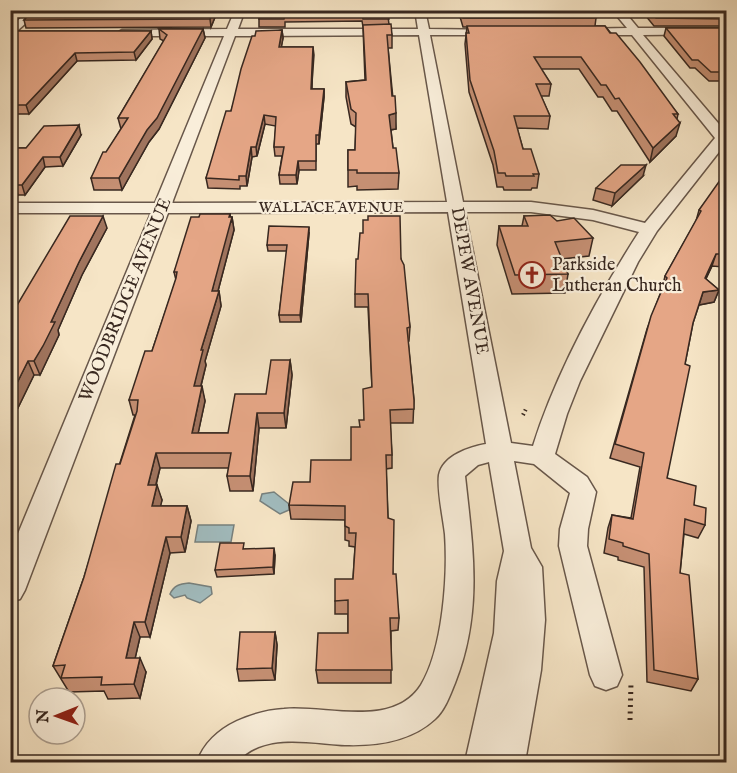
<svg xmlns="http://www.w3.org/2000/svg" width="737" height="773" font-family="'IM FELL English',serif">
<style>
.water{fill:#a1bcbf;stroke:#77817f;stroke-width:1.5}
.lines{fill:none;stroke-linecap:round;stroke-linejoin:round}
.minor-casing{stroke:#68574a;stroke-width:3}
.path-far1{stroke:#382820;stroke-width:4;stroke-dasharray:1.5 3;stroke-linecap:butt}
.path{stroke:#382820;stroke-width:5;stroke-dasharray:2 4.5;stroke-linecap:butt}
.minor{fill:#f9eeda;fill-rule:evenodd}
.wall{fill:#c58f73;stroke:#382820;stroke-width:1.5}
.shaded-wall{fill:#a0745e;stroke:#382820;stroke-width:1.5}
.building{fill:#e5a686;stroke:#382820;stroke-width:1.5}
.labels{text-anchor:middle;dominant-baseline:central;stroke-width:4.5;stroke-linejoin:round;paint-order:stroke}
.far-street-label{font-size:15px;fill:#382820;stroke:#f9eeda}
.poi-label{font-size:18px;fill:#382820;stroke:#f9eeda;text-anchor:start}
.street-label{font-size:18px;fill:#382820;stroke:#f9eeda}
</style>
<rect width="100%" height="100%" fill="#f6e5c6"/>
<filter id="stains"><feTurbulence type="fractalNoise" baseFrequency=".00333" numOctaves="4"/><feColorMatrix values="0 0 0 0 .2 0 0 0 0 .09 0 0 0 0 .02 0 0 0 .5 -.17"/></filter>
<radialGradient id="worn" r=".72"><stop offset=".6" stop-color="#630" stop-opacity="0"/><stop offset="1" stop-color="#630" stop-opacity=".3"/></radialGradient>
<!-- water -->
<g class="water">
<polygon points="274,492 289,504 289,510 280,514 260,501 262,494"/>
<polygon points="198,525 234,525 231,542 195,542"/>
<path d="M189 583 211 587 212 594 200 603 187 598 185 595 174 598 170 594C174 585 180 584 189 583Z"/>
</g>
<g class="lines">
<defs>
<g id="minor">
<polygon points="29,10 41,10 10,37 10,28"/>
<path d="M235 10H245L238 29H418L415 10H425L429 29 501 30V34L497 35H430L463 202H531L593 210 645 223 715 138 632 35H578L573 32 578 29 627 28 612 10H623L638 28H726V34L643 35 724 130H726V143L657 231 638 262 580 381 567 414 555 454 587 477 596 492 588 529 587 546 622 675 617 686 606 690 595 686 590 675 559 546 560 529 570 493 534 464 514 461 531 548 542 567 545 620 541 670 525 762H465L494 633 497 581 504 551 489 462 478 465 465 476C473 549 483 612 455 683 450 695 445 710 435 719 410 742 376 746 345 745 308 743 264 732 237 762H197C204 743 218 730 237 721 253 714 267 710 284 709 327 705 393 729 421 685 443 649 448 575 445 534 443 517 437 490 439 475 443 455 470 447 486 444L448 212 168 213 25 590 20 599 10 602V553L151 213H10V203H155L224 36H122L117 33 122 30 227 29ZM419 35 447 202 172 203 235 36ZM465 212H531L593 220 639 232C598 296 556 373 533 446L511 443Z"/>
</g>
</defs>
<!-- minor casing -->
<use href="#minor" class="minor-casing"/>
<!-- path-far1 -->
<polyline class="path-far1" points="523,415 526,409"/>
<!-- path -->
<polyline class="path" points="630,720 631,683"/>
<!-- minor -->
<use href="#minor" class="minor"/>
</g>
<!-- wall -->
<g class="wall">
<polygon points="34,10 218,10 211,27 26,28 24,20"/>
<polygon points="260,10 387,10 389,24 392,35 392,48 388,48 396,129 391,130 393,148 399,173 398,189 357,190 357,186 348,187 348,150 355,150 356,127 351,124 346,97 346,82 365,80 363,27 362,21 285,22 285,27 259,27 259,19"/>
<polygon points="458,10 591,10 596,18 595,26 605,26 678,114 677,119 676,136 650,162 617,111 612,111 603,97 598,97 579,69 541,69 551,84 549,96 541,96 550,116 548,129 517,128 523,149 539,174 537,188 532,188 531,190 504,190 503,187 497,187 493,165 469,92 465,44 467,27 463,27"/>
<polygon points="641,10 726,10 726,26 654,26"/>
<polygon points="666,28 726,28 726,81 709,81 695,68 690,68 664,36"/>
<polygon points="159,29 203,29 205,38 159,129 149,142 122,190 94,190 91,178 121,129 118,118 164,41 160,39"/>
<polygon points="282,30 283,38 281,47 313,47 312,89 324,89 324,97 319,144 316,144 316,170 299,170 297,184 280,184 279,175 282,156 275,156 274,147 276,126 265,124 257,156 252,157 247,186 240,186 240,189 208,188 206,178 231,111 255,36"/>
<polygon points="10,31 151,31 152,39 136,60 77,61 29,114 10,114"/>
<polygon points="81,135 63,166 45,167 25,195 18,195 14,201 10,201 10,148 26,148"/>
<polygon points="643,176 612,206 593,200 596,188"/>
<polygon points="726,176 726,262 724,267 712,266 706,279 719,290 714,302 699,305 693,323 685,364 667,478 694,505 705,525 698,538 684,534 680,573 698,679 691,691 647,682 644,567 618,560 618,557 604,553 608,528 612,515 631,518 640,467 610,458 647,329 662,289 665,276 696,221 699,210"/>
<polygon points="230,214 230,217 232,217 234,230 218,291 219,291 221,306 205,361 206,365 201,386 205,401 198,433 228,433 266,394 290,360 292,375 286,428 259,428 253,491 230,491 227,476 229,468 160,468 156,485 162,500 160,506 187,506 191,521 185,552 170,553 150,637 140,637 135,658 146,672 140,698 108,699 104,691 69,692 53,666 84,577 135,415 133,415 129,400 152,351 176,280 174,272 199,217"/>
<polygon points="524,216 557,221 593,238 589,256 562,259 568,274 565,293 512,294 497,245 499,226 522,226"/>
<polygon points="107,228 82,275 58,330 59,335 40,375 34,375 12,420 10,420 10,317"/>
<polygon points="309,233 301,322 280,322 279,315 287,251 268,251 267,245"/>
<polygon points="401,259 410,327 409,341 408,341 414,400 413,423 390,423 392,455 392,468 386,469 388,518 393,574 399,618 398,630 391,631 391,683 318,683 316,670 348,633 348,614 335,614 335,601 353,579 355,547 349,546 349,541 345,540 345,520 291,519 289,505 310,482 351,460 360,427 364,420 372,388 368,307 355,307 355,294"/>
<polygon points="245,549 275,555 274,574 217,577 215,570"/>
<polygon points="275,632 277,645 275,680 239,681 237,669"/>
</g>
<!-- shaded-wall -->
<g class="shaded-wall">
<polygon points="15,10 25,10 10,24 10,15"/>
<polygon points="214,10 218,10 211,27 210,19"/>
<polygon points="203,29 205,38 159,129 149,142 122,190 119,178"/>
<polygon points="282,30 283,38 280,55 279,47"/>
<polygon points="151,31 152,39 136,60 134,52"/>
<polygon points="313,47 314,55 311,97 311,89"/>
<polygon points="75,53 77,61 29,114 26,105"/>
<polygon points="324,89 324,97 319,144 319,135"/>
<polygon points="396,113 396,129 389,130 389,115"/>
<polygon points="264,115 265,124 257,156 256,147"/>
<polygon points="680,123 676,136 650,162 653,148"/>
<polygon points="79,125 81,135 63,166 60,157"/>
<polygon points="251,147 252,157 247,186 246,176"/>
<polygon points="43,157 45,167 25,195 22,185"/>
<polygon points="298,161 299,170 297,184 296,175"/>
<polygon points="646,165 643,176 612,206 615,193"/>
<polygon points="15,185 18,195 14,201 10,201 10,191"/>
<polygon points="230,214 231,223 232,217 234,230 214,306 212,291"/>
<polygon points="103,216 107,228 82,275 58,330 59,335 40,375 34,361 51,322 79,262"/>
<polygon points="12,225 15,235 10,242 10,227"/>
<polygon points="309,227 309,233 301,322 300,315"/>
<polygon points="716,254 712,266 700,290 705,278"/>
<polygon points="719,290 714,302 699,305 703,292"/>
<polygon points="219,291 221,306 205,361 206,365 197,401 194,386 201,350"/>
<polygon points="290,360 292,375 286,428 284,413"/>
<polygon points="28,361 34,375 12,420 10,417 10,397"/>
<polygon points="202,386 205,401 195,448 192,433"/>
<polygon points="257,413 259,428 253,491 250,476"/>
<polygon points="156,453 160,468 152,500 148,485"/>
<polygon points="157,485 162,500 157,522 152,506"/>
<polygon points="187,506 191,521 185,552 181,537"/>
<polygon points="166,537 170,553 150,637 145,622"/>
<polygon points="274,548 275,555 274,574 273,567"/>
<polygon points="134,622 140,637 132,672 126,658"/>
<polygon points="275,632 277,645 275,680 272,668"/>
<polygon points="140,658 146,672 140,698 134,684"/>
</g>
<!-- building -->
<g class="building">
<polygon points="34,10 214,10 210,19 24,20"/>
<polygon points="260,10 387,10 389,19 363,19 362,13 285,14 284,19 259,19"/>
<polygon points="461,10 591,10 596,18 463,18"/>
<polygon points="649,10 726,10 726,19 656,18"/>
<polygon points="391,24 392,35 387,35 392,96 395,96 396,113 389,115 393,148 396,148 399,173 357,173 357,170 348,170 348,150 355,150 356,113 351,109 346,82 366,80 363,25"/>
<polygon points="467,26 605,26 610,33 616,33 640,62 678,114 673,114 680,123 653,148 619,98 615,99 606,85 601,85 581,57 534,57 551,84 536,84 550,116 514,116 523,149 531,149 539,174 533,174 534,176 506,176 505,173 498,173 494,151 470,80 466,33 469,33"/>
<polygon points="666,28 726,28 726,72 711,72 698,60 692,60"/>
<polygon points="159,29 203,29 157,118 147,130 119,178 91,178 103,152 106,152 128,118 118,118 167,35"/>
<polygon points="282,30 279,47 313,47 311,89 324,89 319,135 316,135 316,161 298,161 296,175 279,175 284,147 274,147 276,117 264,115 256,147 251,147 246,176 239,176 239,180 206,178 226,111 231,111 241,69 252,36 255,36 256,31"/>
<polygon points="10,31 151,31 134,52 75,53 26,105 10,105 10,51 14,47 10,47"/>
<polygon points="79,125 60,157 43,157 22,185 15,185 10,191 10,148 26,148 44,126"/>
<polygon points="621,165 646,165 615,193 596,188"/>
<polygon points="723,176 726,176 726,254 716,254 705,278 719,290 703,292 693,323 685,364 690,366 667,478 696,486 694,505 706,508 705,525 685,519 680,573 689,575 698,679 654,670 649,554 623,546 623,543 609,539 612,515 633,519 644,453 615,444 651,316 667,278 665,276 701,211 699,210"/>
<polygon points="200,214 230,214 229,217 232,217 212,291 219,291 201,350 203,350 194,386 202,386 192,433 228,433 235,394 266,394 271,360 290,360 284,413 257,413 250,476 227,476 231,453 156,453 148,485 157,485 152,506 187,506 181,537 166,537 145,622 134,622 126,658 140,658 134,684 101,685 102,677 61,678 65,665 53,666 84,577 116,464 120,464 137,411 138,400 129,400 145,351 152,351 176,278 177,272 174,272 191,217 199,217"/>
<polygon points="550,215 557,221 574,218 593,238 555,242 568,274 515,275 499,226 528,226 524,216"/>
<polygon points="70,216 103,216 79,262 51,322 55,322 43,346 34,361 28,361 10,397 10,317"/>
<polygon points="368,216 400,216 401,259 404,265 410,327 407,328 414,400 414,409 390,410 392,455 386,455 388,518 394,520 393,574 396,574 399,618 390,618 392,670 316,670 318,633 348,633 348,600 335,601 335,579 353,579 356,533 349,533 349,528 345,526 345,506 289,505 293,482 310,482 311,460 351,460 351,427 360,427 359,420 364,420 363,389 372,387 368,294 355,294 356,259 358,259 360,233 363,233 363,220 368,220"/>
<polygon points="269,226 309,227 300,315 279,315 287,245 267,245"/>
<polygon points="220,543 244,543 243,549 274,548 273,567 215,570"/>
<polygon points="240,632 275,632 272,668 237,669"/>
</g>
<!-- icons -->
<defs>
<symbol id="church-ring" viewBox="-11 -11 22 22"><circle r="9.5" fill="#f9eeda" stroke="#8f2418" stroke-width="1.5"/><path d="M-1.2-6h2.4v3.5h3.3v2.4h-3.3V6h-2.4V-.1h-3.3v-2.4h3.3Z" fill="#8f2418"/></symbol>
</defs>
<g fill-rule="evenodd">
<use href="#church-ring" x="517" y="260" width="30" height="30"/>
</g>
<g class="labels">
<!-- far-street labels -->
<g class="far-street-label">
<text x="331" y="207">WALLACE AVENUE</text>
</g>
<!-- poi labels -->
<g class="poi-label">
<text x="552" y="265">Parkside<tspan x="552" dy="21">Lutheran Church</tspan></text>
</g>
<!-- street labels -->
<g class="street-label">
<text transform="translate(469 281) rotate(80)">DEPEW AVENUE</text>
<text transform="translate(126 300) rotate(-68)">WOODBRIDGE AVENUE</text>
</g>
</g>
<!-- margin -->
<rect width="737" height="773" fill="none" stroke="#f6e5c6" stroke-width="36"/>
<rect x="12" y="12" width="713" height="749" fill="none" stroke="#382820" stroke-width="3"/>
<rect x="18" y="18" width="701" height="737" fill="none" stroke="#382820" stroke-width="1.5"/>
<!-- north arrow -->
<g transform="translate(57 716) rotate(269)"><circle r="28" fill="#f9eeda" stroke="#ac9f90" stroke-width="1.5"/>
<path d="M0-4.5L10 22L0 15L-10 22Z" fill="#8f2418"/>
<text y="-9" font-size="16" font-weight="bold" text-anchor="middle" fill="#382820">N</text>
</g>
<rect width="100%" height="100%" filter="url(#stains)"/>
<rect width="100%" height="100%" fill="url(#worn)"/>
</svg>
